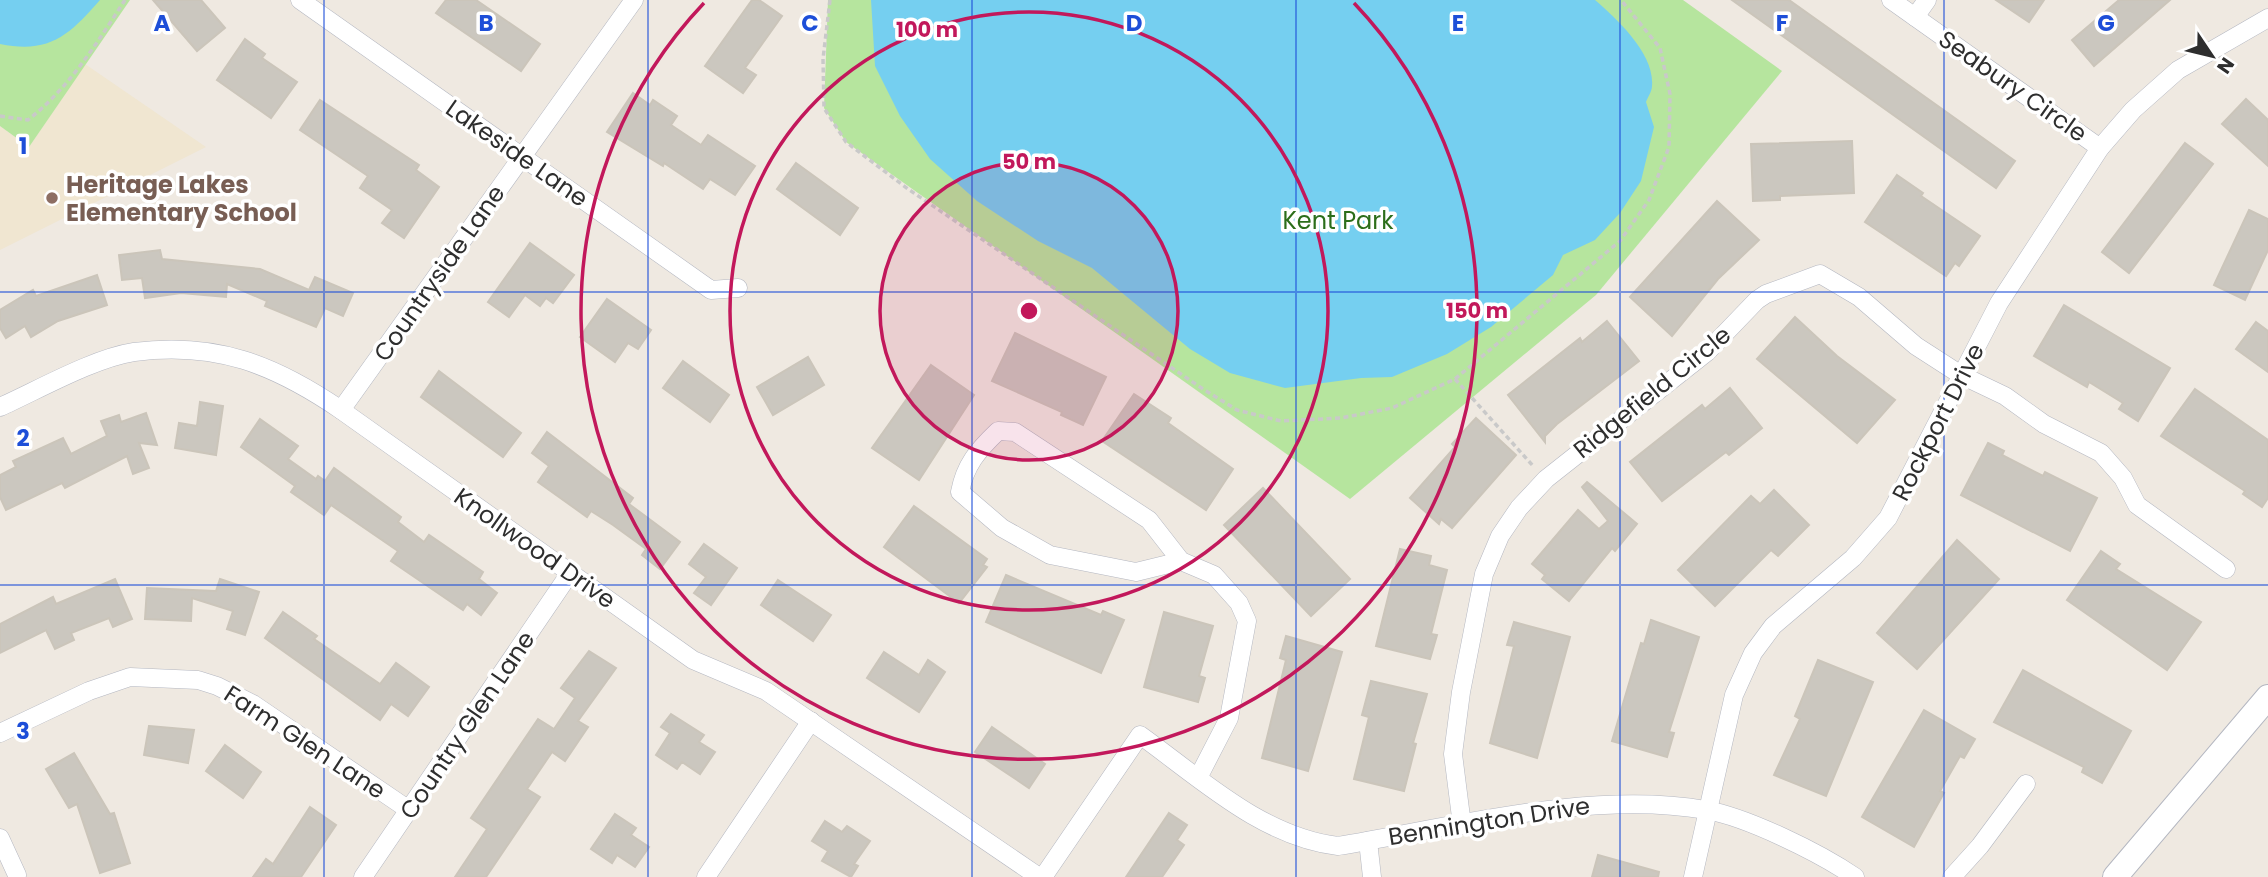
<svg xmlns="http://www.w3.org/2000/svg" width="2268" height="877" font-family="Poppins,sans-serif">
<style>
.education{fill:#f0e6d1}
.green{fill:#b6e59e}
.water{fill:#75cff0}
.building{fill:#cbc7bf;stroke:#cbc5ba;stroke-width:2}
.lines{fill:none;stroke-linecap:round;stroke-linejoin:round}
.street-casing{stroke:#b4b7c1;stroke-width:19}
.secondary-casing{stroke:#b4b7c1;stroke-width:26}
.path{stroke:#c9c9c9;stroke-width:3.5;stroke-dasharray:5 3.5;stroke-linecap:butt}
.street{stroke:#fff;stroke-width:18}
.secondary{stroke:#fff;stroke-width:24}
.grid{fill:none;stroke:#1d4ed8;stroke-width:2;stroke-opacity:0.55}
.ring{fill:none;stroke:#c2185b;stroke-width:3.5}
.education-dot{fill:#8d6e63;stroke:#fff;stroke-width:2.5}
.labels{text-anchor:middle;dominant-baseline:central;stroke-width:7;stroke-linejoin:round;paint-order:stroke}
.street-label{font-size:24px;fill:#2e2e2e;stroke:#fff}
.education-label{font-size:24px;font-weight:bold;fill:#785e54;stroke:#fff;text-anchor:start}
.park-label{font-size:24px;fill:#2c6e1b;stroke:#fff}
.grid-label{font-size:23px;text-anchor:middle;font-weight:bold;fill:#1d4ed8;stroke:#fff;stroke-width:7;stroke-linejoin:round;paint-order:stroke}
.centre{fill:#c2185b;stroke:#fff;stroke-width:3.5}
.ring-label{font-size:21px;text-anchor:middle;font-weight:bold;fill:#c2185b;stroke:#fff;stroke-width:7;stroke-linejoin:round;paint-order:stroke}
</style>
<rect width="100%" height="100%" fill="#efe9e1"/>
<!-- education -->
<polygon class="education" points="85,64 206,147 0,250 0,126 29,147"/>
<!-- green -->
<g class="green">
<polygon points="0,0 130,0 29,147 0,126"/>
<polygon points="828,0 1683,0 1782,71 1596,295 1350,499 846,142 824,108"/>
</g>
<!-- water -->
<g class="water">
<path d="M0 0H100C69 35 50 54 0 44Z"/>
<path d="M871 0H1595C1617 19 1655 54 1652 86 1652 91 1648 97 1646 102L1654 127 1641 181 1620 213 1595 240 1563 255 1553 275 1491 327 1447 354 1392 377 1361 378 1285 388 1230 373 1190 349 1092 268 1038 241 977 201 930 159 900 116 875 66Z"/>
</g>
<!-- building -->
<g class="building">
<polygon points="153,0 201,0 225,28 197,51"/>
<polygon points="446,0 476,0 540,44 521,71 436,13"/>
<polygon points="752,0 759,0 782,16 745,68 756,75 743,93 705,66"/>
<polygon points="1732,0 1789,0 2015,161 1996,188"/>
<polygon points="1996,0 2044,0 2029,22"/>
<polygon points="2119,0 2170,0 2094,66 2072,40"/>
<polygon points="245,39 265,54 262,58 297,82 271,118 217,80"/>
<polygon points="633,93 650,105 653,100 677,116 671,125 701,145 708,135 755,166 735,195 710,179 703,189 664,163 663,166 607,132"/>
<polygon points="2246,99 2268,120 2268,166 2222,124"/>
<polygon points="320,100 419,165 416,170 439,187 404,238 382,223 392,210 360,188 368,176 300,130"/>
<polygon points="1852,141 1854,193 1780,196 1780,200 1753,201 1751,144"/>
<polygon points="2185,143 2213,164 2129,273 2102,252"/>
<polygon points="796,163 858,208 840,235 777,189"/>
<polygon points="1897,175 1923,193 1921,196 1980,236 1959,266 1955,263 1946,276 1865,222"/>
<polygon points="1717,201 1759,240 1718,279 1672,336 1630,297"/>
<polygon points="2249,210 2268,219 2268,250 2245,300 2214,285"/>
<polygon points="530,243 574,275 553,303 546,298 540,306 525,295 509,317 488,302"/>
<polygon points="160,250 162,259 260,269 309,290 315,277 353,293 343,316 325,308 316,327 265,306 267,301 227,284 226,297 181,293 145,298 142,278 122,280 119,255"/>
<polygon points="97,275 107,305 58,321 31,337 25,326 6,338 0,328 0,310 33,290 36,296"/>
<polygon points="607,299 651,330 638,349 628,343 615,362 580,337"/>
<polygon points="2064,305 2170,368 2138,421 2119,409 2123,403 2089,382 2087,387 2034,356"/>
<polygon points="1795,317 1837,356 1895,400 1857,443 1757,359"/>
<polygon points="1607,321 1639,361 1557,424 1545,436 1545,442 1508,395 1580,338 1582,342"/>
<polygon points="2256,322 2268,331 2268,372 2236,349"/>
<polygon points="1015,333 1106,377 1083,425 1061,415 1062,412 992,381"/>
<polygon points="808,357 824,385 773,415 757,387"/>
<polygon points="683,361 729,395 710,422 663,388"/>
<polygon points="931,365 974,395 919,480 872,448"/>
<polygon points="439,371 521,433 503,457 421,397"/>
<polygon points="1730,388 1762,428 1729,455 1726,452 1662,501 1630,462 1702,405 1705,409"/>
<polygon points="2195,389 2268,440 2268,498 2262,507 2243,494 2245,491 2161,436"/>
<polygon points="1134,394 1171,418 1168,423 1233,469 1206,510 1102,441"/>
<polygon points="200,402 223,406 216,455 175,448 179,423 197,426"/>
<polygon points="146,413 157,445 139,443 149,468 133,474 127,456 65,488 62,483 6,510 0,497 0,475 16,467 13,461 63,438 71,454 107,436 101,421 119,415 121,422"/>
<polygon points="1476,418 1516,455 1452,528 1441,519 1439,524 1410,498 1455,447 1452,444"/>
<polygon points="260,419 298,446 288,459 316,479 318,476 325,481 334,468 401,517 398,522 424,542 429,535 483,572 479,579 497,593 481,615 467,604 463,610 391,561 398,551 331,505 324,515 291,492 295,486 241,447"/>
<polygon points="547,432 633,498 629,504 680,542 660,569 642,555 646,549 613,525 591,511 587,517 538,482 549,466 532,453"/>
<polygon points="1988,443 2004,451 2002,455 2043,476 2045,472 2097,498 2070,551 1961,495"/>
<polygon points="1587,482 1637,524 1615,551 1612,548 1569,601 1542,579 1545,575 1532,564 1578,510 1599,529 1608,521 1582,487"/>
<polygon points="1263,488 1350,579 1311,616 1224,525"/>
<polygon points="1774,490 1809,525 1778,556 1771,550 1715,606 1678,570 1751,496 1760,504"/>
<polygon points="914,506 987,559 983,565 987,567 959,603 884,547"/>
<polygon points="1957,540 1999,579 1917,669 1877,633"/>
<polygon points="704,544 737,568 711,605 694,593 706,577 689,564"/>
<polygon points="1400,549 1431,556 1429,565 1447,570 1431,634 1437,635 1430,659 1376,646"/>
<polygon points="2101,551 2120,564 2116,569 2201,622 2167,670 2067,600"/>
<polygon points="1006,575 1101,615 1103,611 1124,620 1101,673 986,622"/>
<polygon points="115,579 132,619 113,627 109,618 71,633 74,640 55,649 46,630 0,653 0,624 53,597 56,604"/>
<polygon points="220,579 259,592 245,635 227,629 233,611 192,598 191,621 145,619 147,588 216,591"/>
<polygon points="778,580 831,615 813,641 761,605"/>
<polygon points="283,612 317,636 314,639 380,684 396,663 429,687 408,716 391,704 380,720 265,638"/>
<polygon points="1164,612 1213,626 1199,676 1205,678 1198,702 1144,687"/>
<polygon points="1651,620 1699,637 1669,732 1674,733 1667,757 1612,741 1641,643 1644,644"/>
<polygon points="1514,622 1570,637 1537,758 1490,743 1514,646 1507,645"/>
<polygon points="1286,636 1342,652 1308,771 1262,758 1286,660 1280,658"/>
<polygon points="589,651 616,668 578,721 588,727 565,761 552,752 527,789 540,797 486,877 455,877 487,829 471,818 538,719 554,729 575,698 561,688"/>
<polygon points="884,652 919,675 928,660 945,672 919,712 867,678"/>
<polygon points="1818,660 1873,682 1826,796 1774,775 1800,719 1795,716"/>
<polygon points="2023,670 2131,731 2102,783 2082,772 2084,767 1994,722"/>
<polygon points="1371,681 1427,694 1413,743 1416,744 1404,791 1354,779 1369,717 1362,715"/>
<polygon points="1924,710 1975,739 1964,758 1960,756 1940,791 1944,793 1914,847 1862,817"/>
<polygon points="671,714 704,735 699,742 715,752 700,774 682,762 677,769 656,755 670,733 661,727"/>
<polygon points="149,726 194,730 188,763 144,755"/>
<polygon points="992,727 1045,764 1029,788 975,752"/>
<polygon points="225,745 261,772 243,798 206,771"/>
<polygon points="74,753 110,814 114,813 130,863 100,873 77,804 69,808 46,769"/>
<polygon points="310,807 336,825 301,877 253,877 266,859 273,864"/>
<polygon points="1169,813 1187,825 1177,840 1184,845 1162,877 1126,877"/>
<polygon points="615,814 636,828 631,835 649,847 635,867 617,855 612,863 591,849"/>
<polygon points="825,821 842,832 847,826 870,841 854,864 858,866 851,877 822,861 828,851 812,841"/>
<polygon points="1598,855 1659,872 1658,877 1592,877"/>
</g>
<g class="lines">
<defs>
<g id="street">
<polyline points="300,0 711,290 738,288"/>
<polyline points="1891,0 2100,148"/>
<polyline points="1915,17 1927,0"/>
<path d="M0 407C38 390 94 358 134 352 216 341 275 365 341 410L693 660 766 691 1039 877"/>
<polyline points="341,410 634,0"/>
<path d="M1181 561 1136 572 1050 555 1002 528 960 492C965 465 978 450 998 431L1015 432 1149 520 1181 561 1214 575 1239 603 1247 621 1229 718 1199 776"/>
<polyline points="0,733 89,691 130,677 198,680 217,686 253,704 409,810"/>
<polyline points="1462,825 1453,754 1461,692 1484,574 1500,536 1519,508 1546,479 1707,352 1757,300 1766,294 1820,274 1859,297 1916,346 1961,375 2005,396 2044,424 2101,453 2123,478 2137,505 2226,569"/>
<polyline points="0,838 17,875"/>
<polyline points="1368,841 1372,877"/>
<polyline points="363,877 570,573"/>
<polyline points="706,877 811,721"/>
<path d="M1043 877 1140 735C1200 778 1262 837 1338 846 1453 827 1590 790 1706 810 1747 817 1820 853 1855 877"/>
<polyline points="1693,877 1734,695 1753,653 1773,626 1853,558 1888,518 1999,303 2100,148 2133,110 2178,70 2268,18"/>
<polyline points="1952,877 1980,846 2026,784"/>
</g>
<polyline id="secondary" points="2115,877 2268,697"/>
</defs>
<!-- street casing -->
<use href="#street" class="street-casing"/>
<!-- secondary casing -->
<use href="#secondary" class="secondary-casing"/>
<!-- path -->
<g class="path">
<polyline points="830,0 823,59 824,108 846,142 908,189 1203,389 1237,410 1281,421 1341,418 1392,408 1455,379 1620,241 1649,200 1669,147 1670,94 1660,48 1621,0"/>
<path d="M0 116 28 120C69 88 97 43 125 0"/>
<polyline points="1455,379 1534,467"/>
</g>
<!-- street -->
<use href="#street" class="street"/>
<!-- secondary -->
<use href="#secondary" class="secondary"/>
</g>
<!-- grid -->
<path class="grid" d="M324 0V877M648 0V877M972 0V877M1296 0V877M1620 0V877M1944 0V877M0 292H2268M0 585H2268"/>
<!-- distance rings -->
<circle cx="1029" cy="311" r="149" fill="#c2185b" fill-opacity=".12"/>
<g class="ring">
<circle cx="1029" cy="311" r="149"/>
<circle cx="1029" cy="311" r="299"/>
<path d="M1354 3A448 448 0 1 1 704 3"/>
</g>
<!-- markers -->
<circle class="education-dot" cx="52" cy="198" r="7"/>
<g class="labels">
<!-- street labels -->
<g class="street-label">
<text transform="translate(2013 86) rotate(35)">Seabury Circle</text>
<text transform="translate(517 153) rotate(35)">Lakeside Lane</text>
<text transform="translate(439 273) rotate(-55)">Countryside Lane</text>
<text transform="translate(1652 392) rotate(-39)">Ridgefield Circle</text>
<text transform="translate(1938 422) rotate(-63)">Rockport Drive</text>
<text transform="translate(535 548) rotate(35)">Knollwood Drive</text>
<text transform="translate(467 725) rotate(-56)">Country Glen Lane</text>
<text transform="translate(305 742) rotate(33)">Farm Glen Lane</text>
<text transform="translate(1489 821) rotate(-9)">Bennington Drive</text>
</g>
<!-- education labels -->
<g class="education-label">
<text x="66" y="184">Heritage Lakes<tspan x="66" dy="28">Elementary School</tspan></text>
</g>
<!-- park labels -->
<g class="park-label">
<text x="1338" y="220">Kent Park</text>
</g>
</g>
<g class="grid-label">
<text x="162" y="31">A</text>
<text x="486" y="31">B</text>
<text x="810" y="31">C</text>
<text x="1134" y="31">D</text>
<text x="1458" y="31">E</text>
<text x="1782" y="31">F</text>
<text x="2106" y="31">G</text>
<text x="23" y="154">1</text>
<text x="23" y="446">2</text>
<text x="23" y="739">3</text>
</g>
<circle cx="1029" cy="311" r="10" class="centre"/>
<g class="ring-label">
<text x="927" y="37">100 m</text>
<text x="1029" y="169">50 m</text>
<text x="1477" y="318">150 m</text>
</g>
<!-- north arrow -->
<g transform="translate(2212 56) rotate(125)" stroke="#ffffff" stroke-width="5" paint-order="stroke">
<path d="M0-5L12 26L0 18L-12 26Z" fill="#2e2e2e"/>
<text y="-10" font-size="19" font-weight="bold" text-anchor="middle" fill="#2e2e2e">N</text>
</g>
</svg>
